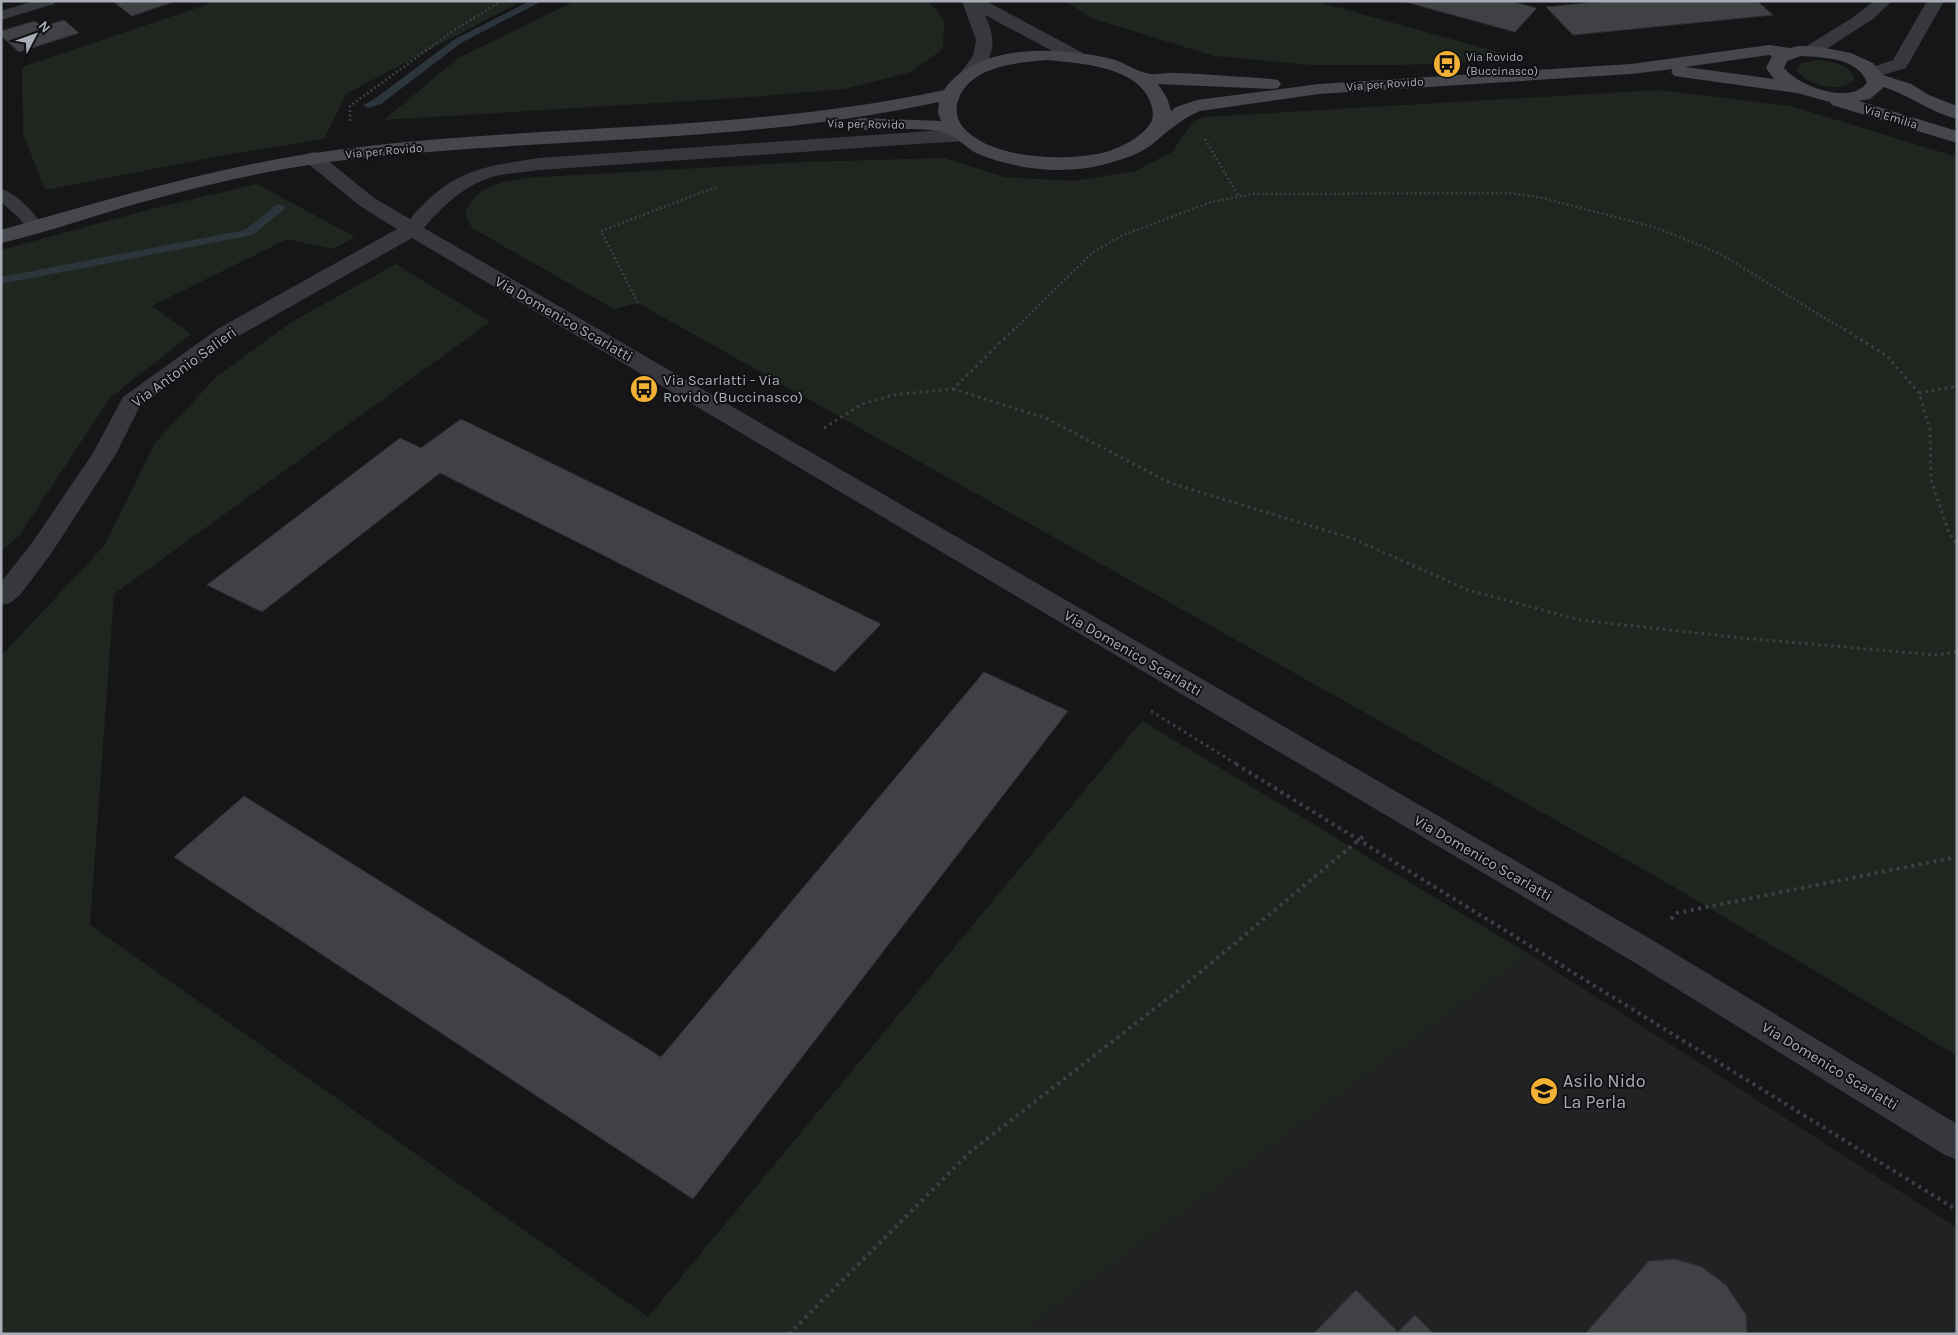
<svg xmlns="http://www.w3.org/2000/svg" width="1958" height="1335" font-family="Karla,sans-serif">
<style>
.built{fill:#222225}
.green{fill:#1e261f}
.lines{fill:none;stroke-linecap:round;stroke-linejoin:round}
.stream{fill:#2c353c;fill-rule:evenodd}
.building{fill:#404145;stroke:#303034}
.path-far2{stroke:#3d3f44;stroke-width:2.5;stroke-dasharray:2 2.5;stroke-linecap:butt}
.path-far1{stroke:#3d3f44;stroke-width:3;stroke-dasharray:2.5 4;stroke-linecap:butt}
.path{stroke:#3d3f44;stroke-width:4;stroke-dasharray:3 4.5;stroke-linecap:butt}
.lane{fill:#37383d;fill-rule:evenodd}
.street{fill:#37383d;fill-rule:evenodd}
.secondary{fill:#45474d;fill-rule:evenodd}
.labels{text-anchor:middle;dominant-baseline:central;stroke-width:4;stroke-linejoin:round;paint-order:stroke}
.far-poi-label{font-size:12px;fill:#a8adb8;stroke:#111113;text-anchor:start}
.far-street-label{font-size:12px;fill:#a8adb8;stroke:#111113}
.street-label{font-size:15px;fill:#a8adb8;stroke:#111113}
.poi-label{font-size:15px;fill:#a8adb8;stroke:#111113;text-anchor:start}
.near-poi-label{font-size:18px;fill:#a8adb8;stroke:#111113;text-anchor:start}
</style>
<rect width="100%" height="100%" fill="#161618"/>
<!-- built -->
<polygon class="built" points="1529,954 1957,1228 1957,1334 1020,1334"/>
<!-- green -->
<g class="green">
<polygon points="217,1 522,1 346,94 324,139 220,156 45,190 23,133 22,67"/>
<polygon points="575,1 928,1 944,19 943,49 911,72 845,89 739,98 384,120 458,58"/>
<polygon points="1066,1 1315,1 1526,60 1399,65 1312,65 1214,56 1091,18"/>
<path d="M1818 60C1831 62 1851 64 1854 79 1843 95 1805 85 1797 70L1798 66 1802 63Z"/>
<path d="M1658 90 1791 106 1957 157V1056L1669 884 638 303 614 309 472 228 465 213C479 184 496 184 525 178L803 162 944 158 1005 177 1074 181 1135 171 1172 152 1194 121 1204 117Z"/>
<polygon points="257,184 355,237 333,249 287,239 152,306 191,334 110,398 19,536 1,551 1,250 155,208"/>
<polygon points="396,264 490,322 114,594 90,925 648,1317 1142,721 1529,954 1020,1334 1,1334 1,656 104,546 155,443 216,377 293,321"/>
</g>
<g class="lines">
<!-- stream -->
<g class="stream">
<polygon points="530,1 542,1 461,43 381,104 368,108 363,105 373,100 455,39"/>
<polygon points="280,204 285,207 284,209 253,235 1,284 1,277 245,230 276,205"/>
</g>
</g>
<!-- building -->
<g class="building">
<polygon points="122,1 176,1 132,16 115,3"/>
<polygon points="1402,1 1510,1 1537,8 1515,32"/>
<polygon points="1606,1 1757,1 1773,15 1573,35 1546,7"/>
<polygon points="64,20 79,33 19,52 1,36 1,31 35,21 42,27"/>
<polygon points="461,419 881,624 835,672 440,473 262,612 207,585 400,438 421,448"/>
<polygon points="984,672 1068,711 693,1199 174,857 244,796 661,1057"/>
<polygon points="1675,1259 1702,1267 1726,1285 1746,1315 1747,1334 1585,1334 1649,1261"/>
<polygon points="1356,1290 1398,1332 1415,1315 1434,1334 1313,1334"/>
</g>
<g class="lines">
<!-- path-far2 -->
<g class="path-far2">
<polyline points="350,121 350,106 453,31 501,1"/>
<polyline points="1205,139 1239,197"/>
<polyline points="638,303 601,231 716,187"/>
<polyline points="1013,331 1092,253 1121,236 1211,202 1252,194 1508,193 1543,198 1657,228 1719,253 1846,331"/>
</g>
<!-- path-far1 -->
<g class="path-far1">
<polyline points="1844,329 1887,356 1919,393 1930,430 1931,480 1948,530 1957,545"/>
<polyline points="953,389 1046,418 1170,483 1351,538 1468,590 1580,620 1742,638 1936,655 1957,652"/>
<polyline points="1919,393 1957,386"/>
<polyline points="824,428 862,404 893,395 953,389 1014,329"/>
<polyline points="1151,711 1238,765"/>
</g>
<!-- path -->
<g class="path">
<polyline points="1236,764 1957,1210"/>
<polyline points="1671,919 1677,913 1957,857"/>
<polyline points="789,1334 970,1152 1180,989 1366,834"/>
</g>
<!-- lane -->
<g class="lane">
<polygon points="34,1 56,1 54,4 1,20 1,11"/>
<path d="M1 189C17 193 35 214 44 227L42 231H30L18 217 1 202Z"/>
</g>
<!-- street -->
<g class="street">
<path d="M962 1H986L1083 53 1086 57 1083 61 1077 62 1071 61 985 15C998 44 994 56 973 80L967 81 961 80 958 76 973 56 976 40Z"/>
<polygon points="1874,1 1892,1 1873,19 1817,55 1811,56 1805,55 1802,51 1805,47 1852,18"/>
<polygon points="1927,1 1944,1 1906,68 1873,78 1867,77 1864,73 1867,69 1893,60"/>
<path d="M931 131 970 133 972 137 970 141 931 143 539 170C525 172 510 173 496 176 467 183 443 205 424 228L1654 941 1957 1124V1160L1945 1155 1632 961 412 238 235 338 140 406 116 454 50 555 20 595 10 603 1 605V582L32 543 93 453 123 397 219 328 397 229 360 206 306 162 303 158 306 154 313 152 320 154 374 198 410 219C451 171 479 167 539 158Z"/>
</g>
<!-- secondary -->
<path class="secondary" d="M1769 45 1790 48 1799 46 1820 47 1851 53 1873 63 1883 75 1911 84 1929 95 1957 106V119C1930 112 1909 95 1884 87L1870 99 1859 101 1957 131V143L1832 105 1830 102 1797 93 1674 76 1671 72 1673 69 1631 74 1319 94 1200 111C1182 118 1166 133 1151 145 1137 156 1119 160 1102 165 1062 175 1013 169 976 153 966 148 957 137 948 134 929 126 883 130 861 130L854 128 852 124 854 120 861 118 941 121 938 113 939 102C748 144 549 137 354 159 281 167 210 183 139 203 93 216 48 232 1 243V230C117 197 232 162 351 148 548 124 749 132 944 90 977 42 1065 46 1115 60 1125 63 1136 71 1146 73 1155 76 1167 72 1177 73 1208 74 1240 77 1272 79L1278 80 1281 84 1278 88 1272 89 1158 84 1167 98 1171 111 1176 107 1197 100 1319 84 1631 64ZM1769 55 1772 56 1766 68 1774 79 1685 67ZM1801 56C1823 57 1859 58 1867 83 1865 85 1861 89 1858 90 1837 100 1797 84 1784 68L1787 61ZM1046 60C1078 63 1136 66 1150 101 1152 107 1154 114 1152 120 1145 136 1122 147 1106 152 1068 162 989 160 962 126 957 119 955 109 958 101 969 66 1016 63 1046 60Z"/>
</g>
<!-- icons -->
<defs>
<symbol id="bus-disc" viewBox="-11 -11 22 22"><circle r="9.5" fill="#f2b134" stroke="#111113"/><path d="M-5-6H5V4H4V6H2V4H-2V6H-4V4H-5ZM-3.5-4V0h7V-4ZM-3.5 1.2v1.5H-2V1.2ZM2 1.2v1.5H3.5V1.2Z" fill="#111"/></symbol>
<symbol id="school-disc" viewBox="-11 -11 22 22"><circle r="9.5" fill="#f2b134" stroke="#111113"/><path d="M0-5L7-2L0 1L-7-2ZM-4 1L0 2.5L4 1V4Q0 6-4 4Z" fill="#111"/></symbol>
</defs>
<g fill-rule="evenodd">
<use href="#bus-disc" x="1431" y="48" width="32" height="32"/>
<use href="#bus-disc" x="628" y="373" width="32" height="32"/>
<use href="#school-disc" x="1528" y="1075" width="32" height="32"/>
</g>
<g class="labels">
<!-- far-poi labels -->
<g class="far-poi-label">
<text x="1466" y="57">Via Rovido<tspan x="1466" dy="14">(Buccinasco)</tspan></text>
</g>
<!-- far-street labels -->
<g class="far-street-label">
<text transform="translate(1385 84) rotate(-4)">Via per Rovido</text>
<text transform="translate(1891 117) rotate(17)">Via Emilia</text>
<text transform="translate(866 124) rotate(1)">Via per Rovido</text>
<text transform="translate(384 151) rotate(-5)">Via per Rovido</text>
</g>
<!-- street labels -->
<g class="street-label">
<text transform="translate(564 319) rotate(30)">Via Domenico Scarlatti</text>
<text transform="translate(184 367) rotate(-36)">Via Antonio Salieri</text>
<text transform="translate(1133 653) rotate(30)">Via Domenico Scarlatti</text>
<text transform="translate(1483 858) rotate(30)">Via Domenico Scarlatti</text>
<text transform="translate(1830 1066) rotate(31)">Via Domenico Scarlatti</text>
</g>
<!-- poi labels -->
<g class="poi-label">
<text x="663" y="380">Via Scarlatti - Via<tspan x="663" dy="17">Rovido (Buccinasco)</tspan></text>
</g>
<!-- near-poi labels -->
<g class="near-poi-label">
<text x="1563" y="1081">Asilo Nido<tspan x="1563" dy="21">La Perla</tspan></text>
</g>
</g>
<!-- border -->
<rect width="1958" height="1335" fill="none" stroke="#a8adb8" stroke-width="5"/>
<!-- north arrow -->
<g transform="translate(35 35) rotate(49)" stroke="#111113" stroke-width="4" paint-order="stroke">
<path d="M0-4L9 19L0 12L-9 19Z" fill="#a8adb8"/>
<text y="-8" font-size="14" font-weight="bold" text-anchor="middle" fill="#a8adb8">N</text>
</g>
</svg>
